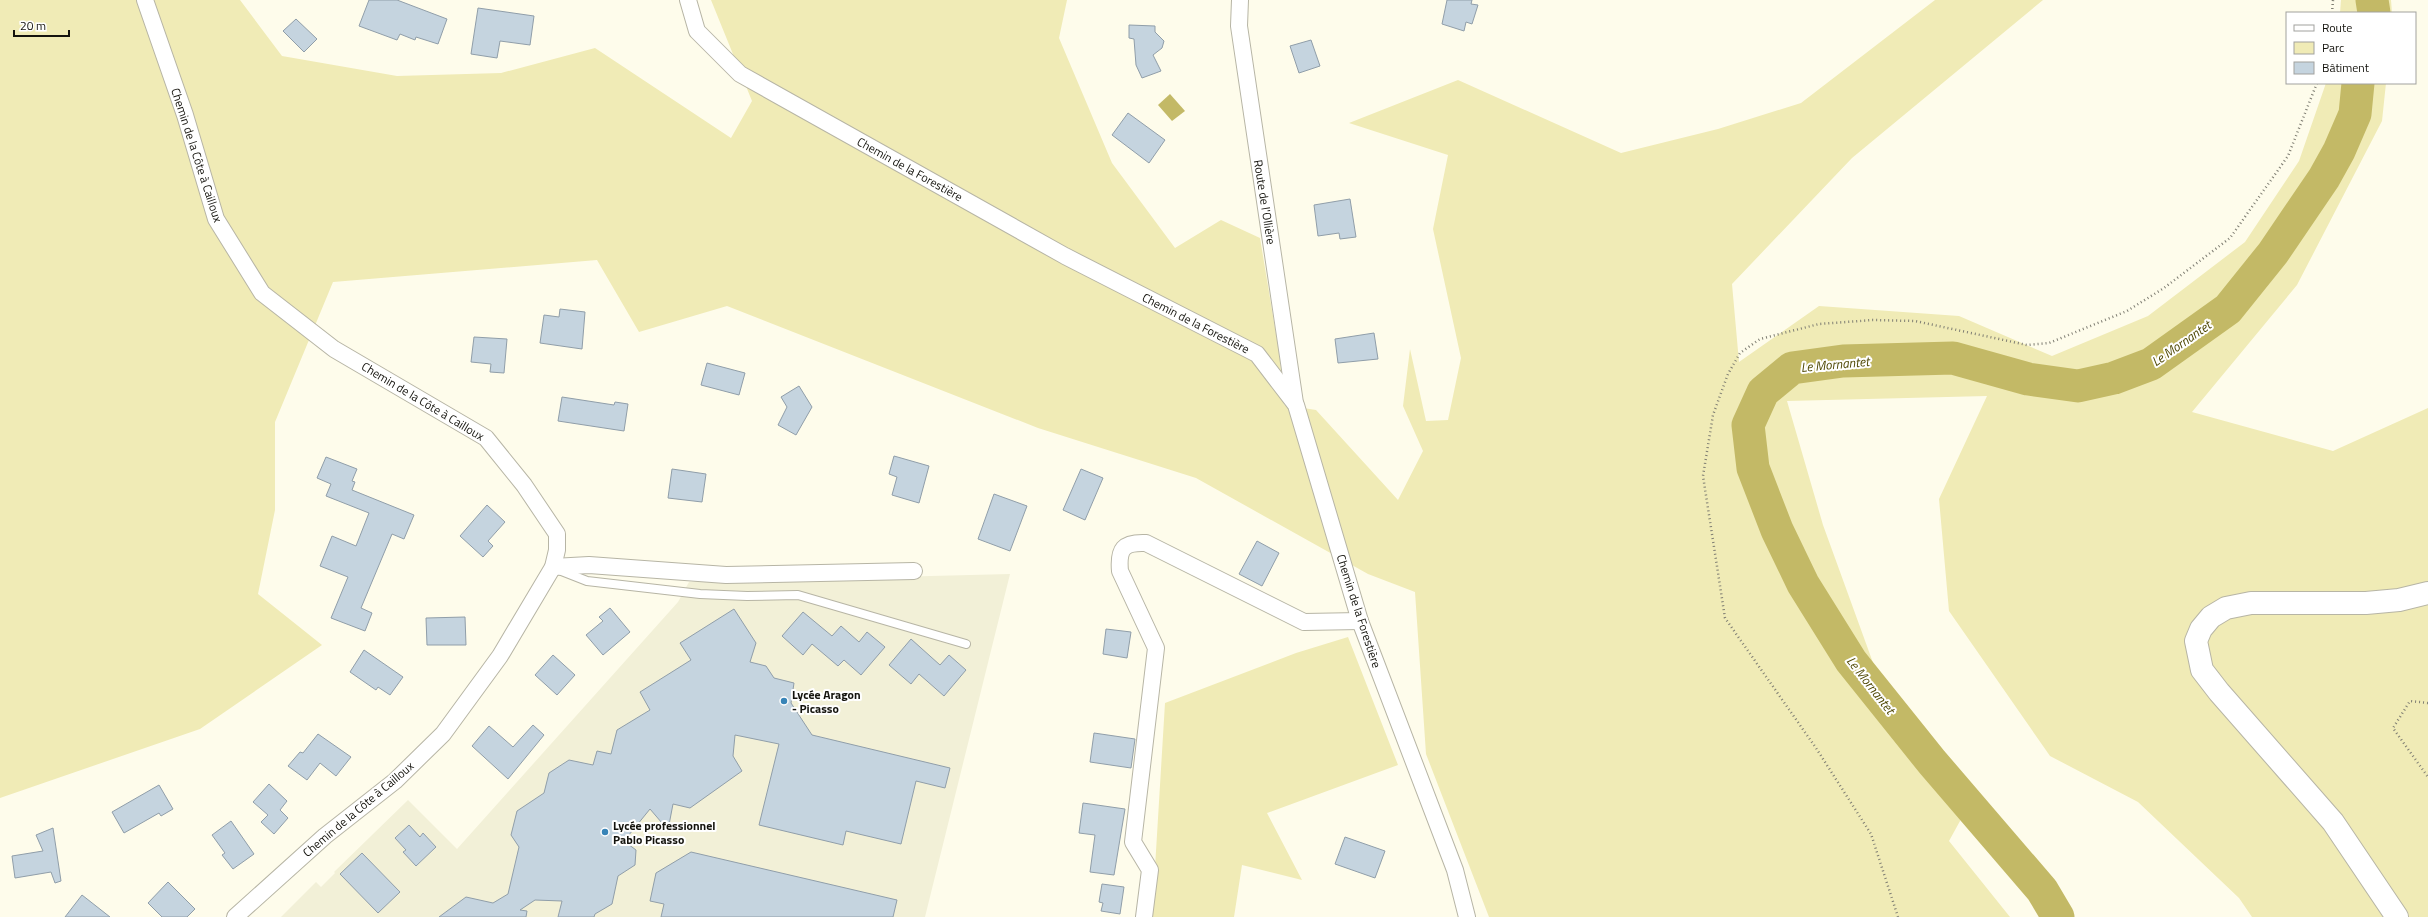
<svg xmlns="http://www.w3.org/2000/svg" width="2428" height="917" font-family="'Titillium Web',sans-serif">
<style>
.built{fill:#f2f0d7}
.green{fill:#f0ebb6}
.water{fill:#c3b966}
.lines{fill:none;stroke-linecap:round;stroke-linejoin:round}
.river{stroke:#c3b966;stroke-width:33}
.building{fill:#c5d4df;stroke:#909ea9}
.lane-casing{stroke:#b7b5a5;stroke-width:10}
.street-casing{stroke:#b7b5a5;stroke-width:18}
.secondary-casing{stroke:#b7b5a5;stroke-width:24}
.path{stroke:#7f7e73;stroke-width:2.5;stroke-dasharray:1 3;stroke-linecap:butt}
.lane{stroke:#fff;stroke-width:8}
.street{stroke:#fff;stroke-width:16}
.secondary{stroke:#fff;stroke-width:22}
.poi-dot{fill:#3884b7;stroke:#fff;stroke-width:1.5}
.labels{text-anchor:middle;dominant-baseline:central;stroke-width:4;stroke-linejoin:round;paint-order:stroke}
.street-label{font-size:12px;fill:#14130d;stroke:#fff}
.poi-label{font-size:12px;font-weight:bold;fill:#14130d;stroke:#fff;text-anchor:start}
.water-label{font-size:13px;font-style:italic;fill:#4e4702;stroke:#fff}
</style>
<rect width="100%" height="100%" fill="#fefceb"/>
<!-- built -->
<polygon class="built" points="1010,574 925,917 281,917 316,882 321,887 335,873 334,872 408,800 457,849 678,602 689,582"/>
<!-- green -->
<g class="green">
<polygon points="0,0 240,0 282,56 397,76 501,73 595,48 731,138 752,101 711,0 1067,0 1059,38 1112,163 1175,248 1221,220 1260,238 1280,358 1284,405 1316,410 1398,500 1423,451 1403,406 1410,349 1426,421 1448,420 1461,358 1433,229 1448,155 1349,123 1458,80 1621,153 1718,129 1801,103 1935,0 2043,0 1852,158 1732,284 1739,362 1819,306 1959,316 2052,356 2148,316 2245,242 2299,161 2326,83 2386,83 2382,121 2297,285 2192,412 2333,451 2428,408 2428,917 2252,917 2239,898 2138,802 2050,756 1949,611 1939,499 1987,396 1787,401 1823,525 1876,671 1946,759 1976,792 1949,841 2010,917 1489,917 1426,754 1415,592 1368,574 1196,478 1038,428 727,306 639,332 597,260 333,282 275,422 275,510 258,594 322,645 200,729 0,798"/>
<polygon points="2341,0 2391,0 2392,13 2340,13"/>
<polygon points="1348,637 1398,765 1267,813 1302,880 1242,865 1234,917 1152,917 1165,703 1296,653"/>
</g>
<!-- water -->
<polygon class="water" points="1170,94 1185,111 1172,121 1158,105"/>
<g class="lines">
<!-- river -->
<g class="river">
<polyline points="2372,0 2374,13"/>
<polyline points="2058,917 2042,890 1932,762 1851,661 1803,584 1777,530 1753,468 1748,425 1763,392 1792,368 1843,361 1953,358 2028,379 2078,386 2114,378 2151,364 2228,309 2273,253 2324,178 2339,151 2355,114 2358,83"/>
</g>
</g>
<!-- building -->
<g class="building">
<polygon points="369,0 397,0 447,19 438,44 416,37 415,40 400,34 397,40 359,26"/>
<polygon points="1447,0 1472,0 1471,4 1478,5 1472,24 1466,22 1464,31 1442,24"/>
<polygon points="478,8 534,16 530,45 500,41 497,58 471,54"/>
<polygon points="296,19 317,39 304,52 283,31"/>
<polygon points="1129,25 1155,26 1155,32 1164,41 1162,48 1153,55 1161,71 1142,78 1136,65 1134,39 1129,38"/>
<polygon points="1311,40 1320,66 1299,73 1290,46"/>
<polygon points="1128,113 1165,140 1149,163 1112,135"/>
<polygon points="1350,199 1356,237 1340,239 1339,233 1318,236 1314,205"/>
<polygon points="560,309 585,312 582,349 540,343 544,315 559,317"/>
<polygon points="1374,333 1378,359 1338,363 1335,339"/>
<polygon points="474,337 507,339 504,373 490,372 491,364 471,362"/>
<polygon points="707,363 745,373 739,395 701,385"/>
<polygon points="799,386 812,407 796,435 778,425 787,407 781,397"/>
<polygon points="562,397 614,405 615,402 628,404 624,431 558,421"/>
<polygon points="894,456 929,466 919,503 892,495 897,477 889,474"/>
<polygon points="326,457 357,469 352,481 355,482 352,490 414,515 404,539 392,534 361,608 372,613 365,631 331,618 348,577 320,566 332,536 356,546 369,513 326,496 331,484 317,478"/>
<polygon points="672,469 706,474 702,502 668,498"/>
<polygon points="1081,469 1103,478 1085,520 1063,510"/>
<polygon points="994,494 1027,506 1010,551 978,539"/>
<polygon points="487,505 505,522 488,541 493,546 483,557 460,536"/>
<polygon points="1257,541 1279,553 1262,586 1239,574"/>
<polygon points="610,608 630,632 603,655 586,635 603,621 599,617"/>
<polygon points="734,609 756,643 750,662 766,666 774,678 794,683 791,703 812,735 950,768 945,788 916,781 901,844 846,831 843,845 759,825 779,744 735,735 733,756 742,771 690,808 673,804 668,830 650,809 624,841 636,850 635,865 618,876 612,904 595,914 594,917 558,917 562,901 535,900 520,910 527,911 526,917 439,917 466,897 493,903 508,894 519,847 511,835 517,811 544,793 549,773 569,760 593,765 597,751 611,754 617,730 650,710 640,692 691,660 680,643"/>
<polygon points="803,612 832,636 841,626 859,642 867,632 885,647 861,675 844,660 838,666 812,644 803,655 782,636"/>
<polygon points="465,617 466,645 427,645 426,618"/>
<polygon points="1106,629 1131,632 1127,658 1103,654"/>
<polygon points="911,639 940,665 949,655 966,670 944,696 919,674 911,684 889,665"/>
<polygon points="364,650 403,677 390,695 378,687 376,690 350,672"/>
<polygon points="553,655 575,675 557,695 535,675"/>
<polygon points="533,725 544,735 508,779 472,746 489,726 513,747"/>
<polygon points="1094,733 1135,739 1131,768 1090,762"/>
<polygon points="318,734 351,757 336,776 320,763 307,780 288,766 300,752 303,753"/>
<polygon points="269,784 287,801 280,810 288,818 274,834 261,822 268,815 253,802"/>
<polygon points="159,785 173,809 161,816 159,813 124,833 112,812"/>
<polygon points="1083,803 1125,809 1114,875 1090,872 1095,835 1079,833"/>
<polygon points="231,821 254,854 233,869 222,855 225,853 212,835"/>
<polygon points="409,825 420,837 423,833 436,847 416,866 403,852 406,850 395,838"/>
<polygon points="53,828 61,881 55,883 51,872 15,878 12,856 43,851 36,835"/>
<polygon points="1345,837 1385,851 1375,878 1335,864"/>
<polygon points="691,852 897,900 893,917 661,917 664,904 650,901 656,873"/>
<polygon points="362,853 400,892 378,913 340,874"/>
<polygon points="168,882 195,909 187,917 162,917 148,903"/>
<polygon points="1102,884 1124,887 1120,914 1101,911 1103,903 1099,902"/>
<polygon points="82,895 110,917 65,917"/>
</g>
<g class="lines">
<defs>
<polyline id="lane" points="559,570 587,581 700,594 747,596 798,595 966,644"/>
<g id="street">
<polyline points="145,0 185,115 216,219 262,293 334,349 486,438 524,485 557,534 557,550 553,567 500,656 443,734 395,781 325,836 235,917"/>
<polyline points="688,0 697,31 740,74 1065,256 1257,354 1296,405 1360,621 1455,870 1467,917"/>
<polyline points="1240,0 1239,26 1295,403"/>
<polyline points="553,567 589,565 726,575 914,571"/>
<path d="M1144 917 1150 870 1133 842 1156 648 1120 571C1118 549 1123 542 1146 543L1304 622 1360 621"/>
</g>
<polyline id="secondary" points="2397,917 2333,822 2219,692 2202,670 2196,641 2201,629 2211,617 2226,608 2251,603 2366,603 2399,600 2428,593"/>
</defs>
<!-- lane casing -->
<use href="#lane" class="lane-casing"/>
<!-- street casing -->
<use href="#street" class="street-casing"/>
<!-- secondary casing -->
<use href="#secondary" class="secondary-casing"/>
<!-- path -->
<g class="path">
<polyline points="2332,13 2333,0"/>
<polyline points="2428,703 2410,701 2393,728 2428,777"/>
<polyline points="1898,917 1871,834 1816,748 1725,618 1703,476 1713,415 1728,374 1740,353 1760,339 1819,324 1873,320 1915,321 2027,345 2049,343 2127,311 2164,288 2230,238 2288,156 2317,83"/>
</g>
<!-- lane -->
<use href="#lane" class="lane"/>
<!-- street -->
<use href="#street" class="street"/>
<!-- secondary -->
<use href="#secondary" class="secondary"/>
</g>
<!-- markers -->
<g class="poi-dot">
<circle cx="784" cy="701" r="4"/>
<circle cx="605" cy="832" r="4"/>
</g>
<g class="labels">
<!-- street labels -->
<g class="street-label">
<text transform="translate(197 155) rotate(72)">Chemin de la Côte à Cailloux</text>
<text transform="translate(910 169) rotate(29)">Chemin de la Forestière</text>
<text transform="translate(1265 202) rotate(81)">Route de l'Ollière</text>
<text transform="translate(1196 323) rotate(27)">Chemin de la Forestière</text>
<text transform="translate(423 401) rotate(31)">Chemin de la Côte à Cailloux</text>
<text transform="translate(1359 611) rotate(72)">Chemin de la Forestière</text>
<text transform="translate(358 809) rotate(-40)">Chemin de la Côte à Cailloux</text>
</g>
<!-- poi labels -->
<g class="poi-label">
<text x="792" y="694">Lycée Aragon<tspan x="792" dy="14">- Picasso</tspan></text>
<text x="613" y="825">Lycée professionnel<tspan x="613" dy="14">Pablo Picasso</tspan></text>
</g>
<!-- water labels -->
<g class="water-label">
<text transform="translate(2181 343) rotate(-35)">Le Mornantet</text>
<text transform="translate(1835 364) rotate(-5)">Le Mornantet</text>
<text transform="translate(1871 685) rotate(52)">Le Mornantet</text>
</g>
</g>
<!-- legend -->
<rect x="2286" y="12" width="130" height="72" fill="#ffffff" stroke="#a1a19e"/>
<rect x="2294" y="25" width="20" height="6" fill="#ffffff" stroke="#a1a19e"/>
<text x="2322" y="32" font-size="12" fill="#14130d">Route</text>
<rect x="2294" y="42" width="20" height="12" fill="#f0ebb6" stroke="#a1a19e"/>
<text x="2322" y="52" font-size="12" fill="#14130d">Parc</text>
<rect x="2294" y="62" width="20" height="12" fill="#c5d4df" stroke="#a1a19e"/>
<text x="2322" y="72" font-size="12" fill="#14130d">Bâtiment</text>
<!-- scale -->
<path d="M14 30v6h55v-6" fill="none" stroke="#14130d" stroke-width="2"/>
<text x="20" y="30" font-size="12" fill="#14130d" stroke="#ffffff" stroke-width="3" paint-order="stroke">20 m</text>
</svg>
